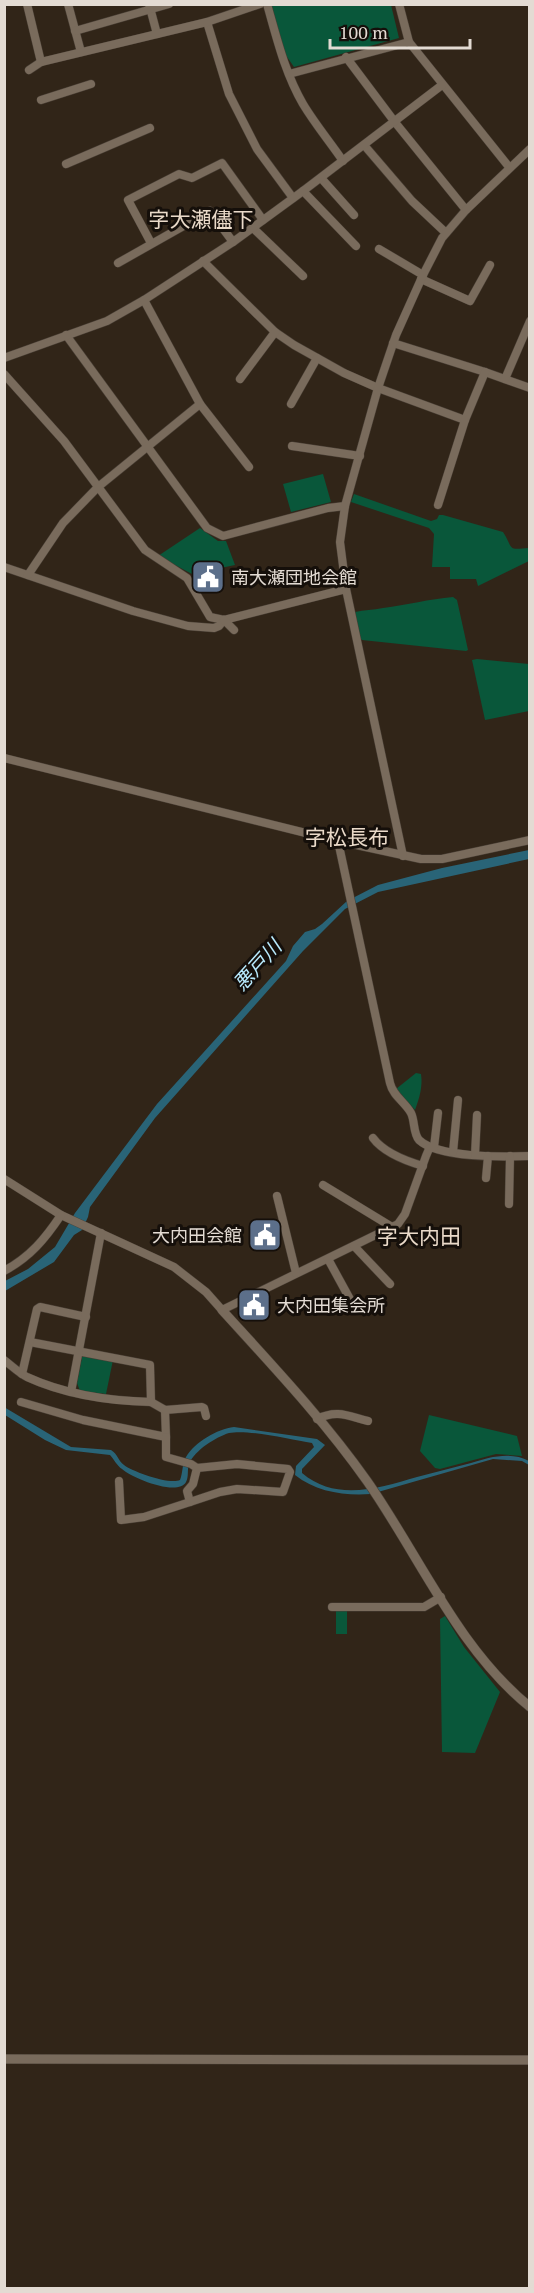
<svg xmlns="http://www.w3.org/2000/svg" width="534" height="2293" font-family="'PT Serif','Noto Sans JP',serif">
<style>
.green{fill:#09573a}
.water{fill:#296477}
.lines{fill:none;stroke-linecap:round;stroke-linejoin:round}
.minor-casing{stroke:#493f35;stroke-width:9}
.tertiary-casing{stroke:#493f35;stroke-width:10}
.minor{stroke:#796b5c;stroke-width:8}
.tertiary{stroke:#796b5c;stroke-width:9}
.labels{text-anchor:middle;dominant-baseline:central;stroke-width:6;stroke-linejoin:round;paint-order:stroke}
.poi-label{font-size:18px;fill:#e3dbd3;stroke:#150f0a;text-anchor:start}
.water-label{font-size:20px;font-style:italic;fill:#b8eafd;stroke:#150f0a}
.quarter-label{font-size:21px;fill:#eadac9;stroke:#150f0a}
</style>
<rect width="100%" height="100%" fill="#312518"/>
<!-- green -->
<g class="green">
<polygon points="276,4 391,5 399,38 294,67 285,54 271,6"/>
<polygon points="323,474 331,502 291,512 283,484"/>
<path d="M354 494 431 521 437 519 439 515H443L503 532C514 549 506 550 529 548V561L478 586 476 579H450V567H432L434 534 429 528 351 502Z"/>
<polygon points="200,528 218,541 226,541 235,565 192,574 158,556"/>
<path d="M453 597 457 600 468 650 466 651 362 640 360 638 355 612C364 610 373 610 383 608 407 605 429 599 453 597Z"/>
<polygon points="477,659 529,664 529,711 485,720 472,660"/>
<path d="M416 1073 421 1074C423 1087 419 1099 415 1110L396 1089Z"/>
<polygon points="85,1355 113,1360 106,1394 80,1391 77,1383 82,1357"/>
<polygon points="429,1415 517,1436 522,1456 496,1454 440,1469 435,1468 420,1451"/>
<rect x="336" y="1611" width="11" height="23"/>
<polygon points="445,1616 464,1647 500,1692 475,1753 442,1752 440,1619"/>
</g>
<!-- water -->
<g class="water">
<polygon points="529,850 529,859 378,892 345,909 303,951 155,1118 90,1207 88,1217 82,1230 74,1235 54,1262 5,1291 5,1281 28,1269 55,1247 75,1213 157,1104 286,961 293,946 305,932 315,929 322,924 347,901 378,885 442,868"/>
<path d="M4 1407 71 1447 111 1450C118 1454 118 1461 124 1465 133 1472 170 1485 180 1480 183 1473 182 1463 186 1457 195 1442 217 1429 234 1427L317 1439 325 1445 302 1469V1473C336 1502 379 1488 417 1477 435 1472 453 1468 471 1463 489 1457 511 1451 529 1461V1465L522 1461 493 1459 371 1494C345 1496 316 1492 295 1475L296 1466 314 1447 312 1443C291 1440 249 1429 229 1433 216 1437 195 1450 189 1464 187 1469 189 1477 186 1482 178 1497 132 1478 122 1469 117 1466 114 1459 110 1455L66 1450 45 1440 5 1415Z"/>
</g>
<g class="lines">
<defs>
<g id="minor">
<polyline points="27,4 41,62"/>
<polyline points="68,4 81,52"/>
<polyline points="149,4 157,34"/>
<path d="M267 4C277 39 285 73 303 104 315 124 330 142 343 161"/>
<polyline points="399,4 409,42 509,167"/>
<polyline points="207,22 229,94 257,149 293,198"/>
<polyline points="75,31 169,4"/>
<polyline points="346,57 394,121 466,210"/>
<polyline points="29,70 41,62 207,22 260,4"/>
<polyline points="289,74 409,42"/>
<polyline points="41,100 91,84"/>
<polyline points="364,145 412,201 446,233"/>
<polyline points="66,164 150,128"/>
<polyline points="321,178 354,215"/>
<polyline points="303,191 356,246"/>
<polyline points="253,228 303,276"/>
<polyline points="151,243 128,200 179,174 192,178 222,163 263,220"/>
<polyline points="379,249 423,275"/>
<polyline points="203,261 275,332 294,345 344,373 378,388 465,420"/>
<polyline points="118,263 210,211 233,242"/>
<polyline points="421,279 470,301 490,265"/>
<polyline points="66,335 207,528 223,536 328,508 345,506"/>
<polyline points="393,343 485,372 530,388"/>
<polyline points="4,358 107,321 144,300 233,242 303,191 442,85"/>
<polyline points="4,374 64,441 145,550 187,578 210,617 224,620 346,589"/>
<polyline points="240,379 275,332"/>
<polyline points="505,379 530,321"/>
<polyline points="200,404 249,467"/>
<polyline points="291,404 317,358"/>
<polyline points="292,446 360,456"/>
<polyline points="438,505 465,420 485,372"/>
<polyline points="4,567 133,611 188,626 214,628 219,626 224,620"/>
<polyline points="28,575 63,523 98,487 200,404 144,300"/>
<polyline points="224,620 234,630"/>
<polyline points="4,758 338,841 421,859 442,859 530,840"/>
<path d="M338 841 390 1083C393 1096 405 1102 411 1113 415 1121 413 1133 419 1140 438 1158 504 1157 530 1156"/>
<polyline points="403,856 346,589 340,542 345,506 378,388 396,335 423,275 442,238 466,210 530,149"/>
<path d="M373 1138C384 1153 406 1161 423 1166"/>
<polyline points="453,1152 458,1100"/>
<polyline points="475,1155 477,1115"/>
<polyline points="486,1178 488,1156"/>
<polyline points="4,1179 61,1215 174,1267 206,1292 222,1310 398,1224 405,1214 426,1156 429,1149 434,1147 438,1113"/>
<polyline points="323,1185 392,1227"/>
<polyline points="277,1196 296,1273"/>
<polyline points="509,1204 510,1156"/>
<polyline points="354,1246 390,1284"/>
<polyline points="328,1259 351,1301 341,1307"/>
<path d="M4 1271C30 1257 45 1239 61 1215"/>
<path d="M4 1360C12 1366 19 1373 27 1377 64 1394 110 1401 151 1402L150 1365 30 1342"/>
<polyline points="22,1374 37,1309 40,1307 86,1317"/>
<polyline points="71,1392 101,1233"/>
<polyline points="21,1402 83,1420 166,1437 165,1410"/>
<polyline points="151,1402 165,1410 202,1407 204,1408 206,1416"/>
<path d="M317 1419C337 1409 348 1416 368 1421"/>
<polyline points="119,1481 121,1520 144,1517 190,1502 187,1491 193,1484 197,1468 191,1464 166,1457 166,1437"/>
<polyline points="190,1502 220,1492 237,1489 283,1492 290,1472 288,1469 237,1464 197,1468"/>
<polyline points="332,1607 424,1607 441,1597"/>
</g>
<g id="tertiary">
<path d="M222 1310C272 1365 324 1420 367 1481 419 1555 458 1649 530 1707"/>
<polyline points="4,2059 530,2060"/>
</g>
</defs>
<!-- minor casing -->
<use href="#minor" class="minor-casing"/>
<!-- tertiary casing -->
<use href="#tertiary" class="tertiary-casing"/>
<!-- minor -->
<use href="#minor" class="minor"/>
<!-- tertiary -->
<use href="#tertiary" class="tertiary"/>
</g>
<!-- icons -->
<defs>
<symbol id="civic-square" viewBox="-11 -11 22 22"><rect x="-9" y="-9" width="18" height="18" rx="4" fill="#5c6f8a" stroke="#150f0a"/><path d="M-.6-6.5H3V-4.5H.6V-3L4-1V1h2V6H-6V1h2V-1L-.6-3ZM-1.2 2.5V6h2.4V2.5Z" fill="#fff"/></symbol>
</defs>
<g fill-rule="evenodd">
<use href="#civic-square" x="189" y="558" width="38" height="38"/>
<use href="#civic-square" x="246" y="1216" width="38" height="38"/>
<use href="#civic-square" x="235" y="1286" width="38" height="38"/>
</g>
<g class="labels">
<!-- poi labels -->
<g class="poi-label">
<text x="231" y="577">南大瀬団地会館</text>
<text x="242" y="1235" text-anchor="end">大内田会館</text>
<text x="277" y="1305">大内田集会所</text>
</g>
<!-- water labels -->
<g class="water-label">
<text transform="translate(257 965) rotate(-48)">悪戸川</text>
</g>
<!-- quarter labels -->
<g class="quarter-label">
<text x="201" y="219">字大瀬儘下</text>
<text x="347" y="837">字松長布</text>
<text x="419" y="1236">字大内田</text>
</g>
</g>
<!-- border -->
<rect width="534" height="2293" fill="none" stroke="#e3dbd3" stroke-width="12"/>
<!-- scale -->
<path d="M330 39v9h140v-9" fill="none" stroke="#e3dbd3" stroke-width="3"/>
<text x="339" y="39" font-size="18" fill="#e3dbd3" stroke="#150f0a" stroke-width="4.5" paint-order="stroke">100 m</text>
</svg>
